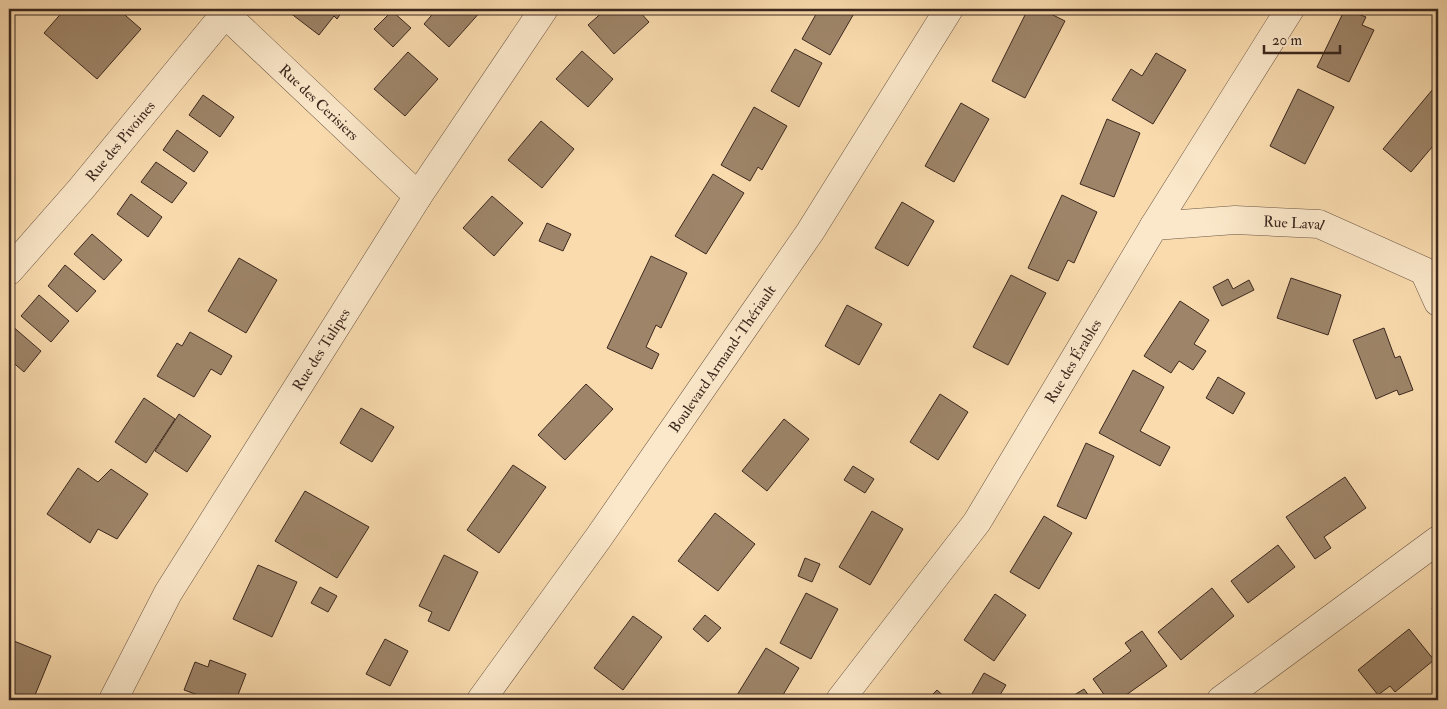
<svg xmlns="http://www.w3.org/2000/svg" width="1447" height="709" font-family="'IM FELL Double Pica',serif">
<style>
.building{fill:#9e8569;stroke:#3c281f}
.lines{fill:none;stroke-linecap:round;stroke-linejoin:round}
.minor-casing{stroke:#6b5543;stroke-width:29}
.minor{stroke:#fbe8ca;stroke-width:28}
.labels{text-anchor:middle;dominant-baseline:central;stroke-width:4.5;stroke-linejoin:round;paint-order:stroke}
.street-label{font-size:15px;fill:#3c281f;stroke:#fbe8ca}
</style>
<rect width="100%" height="100%" fill="#f9dbae"/>
<filter id="stains"><feTurbulence type="fractalNoise" baseFrequency=".004" numOctaves="4"/><feColorMatrix values="0 0 0 0 .2 0 0 0 0 .09 0 0 0 0 .02 0 0 0 .5 -.17"/></filter>
<radialGradient id="worn" r=".72"><stop offset=".6" stop-color="#630" stop-opacity="0"/><stop offset="1" stop-color="#630" stop-opacity=".3"/></radialGradient>
<!-- building -->
<g class="building">
<polygon points="65,9 118,9 141,29 97,79 44,33"/>
<polygon points="285,9 344,9 337,19 334,16 319,35"/>
<polygon points="437,9 481,9 482,10 449,47 424,24"/>
<polygon points="606,9 637,9 649,22 614,54 588,25"/>
<polygon points="819,9 856,10 830,55 802,39"/>
<polygon points="1028,9 1041,9 1065,21 1025,98 992,81"/>
<polygon points="1345,9 1366,17 1362,25 1374,30 1349,82 1317,67"/>
<polygon points="392,11 411,28 393,47 374,29"/>
<polygon points="795,49 822,63 799,107 771,91"/>
<polygon points="582,51 613,79 588,107 556,79"/>
<polygon points="408,52 438,79 405,116 374,89"/>
<polygon points="1156,53 1186,70 1153,124 1112,100 1131,69 1142,76"/>
<polygon points="1298,89 1334,107 1305,164 1270,146"/>
<polygon points="1433,89 1438,93 1438,140 1411,172 1383,149"/>
<polygon points="203,95 234,117 220,137 189,115"/>
<polygon points="961,103 989,119 954,182 925,166"/>
<polygon points="754,107 787,126 762,170 758,167 750,181 721,165"/>
<polygon points="1107,119 1140,133 1114,197 1080,184"/>
<polygon points="541,121 574,149 542,188 508,160"/>
<polygon points="177,130 208,152 194,172 163,150"/>
<polygon points="156,162 187,183 172,203 141,182"/>
<polygon points="713,174 744,193 706,254 675,236"/>
<polygon points="131,194 162,217 148,237 117,214"/>
<polygon points="1062,195 1097,212 1074,263 1068,260 1058,281 1028,268"/>
<polygon points="492,196 523,223 494,256 463,228"/>
<polygon points="902,202 934,221 908,266 875,248"/>
<polygon points="547,223 571,234 563,251 539,241"/>
<polygon points="92,234 122,260 104,280 74,254"/>
<polygon points="651,256 687,273 661,328 656,325 646,347 659,354 652,369 607,348"/>
<polygon points="239,258 277,280 246,333 208,311"/>
<polygon points="65,265 96,291 77,312 48,286"/>
<polygon points="1011,275 1046,293 1008,365 973,347"/>
<polygon points="1291,278 1341,295 1328,335 1277,318"/>
<polygon points="1228,279 1233,289 1249,280 1254,290 1222,306 1213,287"/>
<polygon points="39,295 69,321 51,342 21,316"/>
<polygon points="1180,301 1209,320 1194,344 1206,351 1193,370 1179,361 1171,373 1144,356"/>
<polygon points="847,305 882,324 859,365 825,346"/>
<polygon points="11,325 41,351 24,372 9,359 9,328"/>
<polygon points="1384,328 1395,358 1400,356 1413,390 1399,395 1397,390 1376,399 1353,340"/>
<polygon points="190,332 232,356 221,375 211,369 194,397 157,376 177,343 182,346"/>
<polygon points="1133,370 1164,387 1140,431 1170,447 1160,466 1099,433"/>
<polygon points="1218,377 1245,393 1233,414 1206,398"/>
<polygon points="586,384 613,409 565,460 538,435"/>
<polygon points="940,394 968,412 938,460 910,442"/>
<polygon points="144,398 175,419 146,463 115,442"/>
<polygon points="361,408 394,427 372,462 340,443"/>
<polygon points="179,414 211,436 187,472 155,451"/>
<polygon points="784,419 809,439 767,491 742,471"/>
<polygon points="1086,443 1114,456 1086,519 1057,506"/>
<polygon points="513,465 546,487 499,553 467,530"/>
<polygon points="853,466 874,479 865,493 844,480"/>
<polygon points="78,468 98,482 111,469 148,494 117,539 98,529 90,543 47,514"/>
<polygon points="1345,477 1366,508 1324,537 1331,548 1315,559 1286,517"/>
<polygon points="305,491 369,527 337,578 275,541"/>
<polygon points="872,511 903,529 870,585 839,567"/>
<polygon points="715,513 755,544 718,591 678,561"/>
<polygon points="1044,516 1072,533 1039,589 1010,572"/>
<polygon points="1278,545 1295,567 1248,603 1231,581"/>
<polygon points="444,555 478,572 449,631 428,621 432,612 419,606"/>
<polygon points="805,558 820,564 812,582 798,576"/>
<polygon points="258,565 297,582 272,637 233,619"/>
<polygon points="320,587 337,596 328,612 311,603"/>
<polygon points="1212,588 1234,616 1181,660 1158,632"/>
<polygon points="806,593 838,609 811,659 780,643"/>
<polygon points="995,594 1026,615 994,661 964,640"/>
<polygon points="1438,605 1438,621 1432,608"/>
<polygon points="705,615 721,628 708,642 693,629"/>
<polygon points="633,616 662,637 623,690 594,668"/>
<polygon points="1409,629 1434,660 1395,692 1390,686 1378,695 1358,670"/>
<polygon points="1142,631 1167,666 1119,700 1108,700 1093,679 1131,651 1125,643"/>
<polygon points="9,639 51,656 33,700 9,699"/>
<polygon points="385,639 408,651 390,686 366,674"/>
<polygon points="766,648 799,668 780,700 734,700"/>
<polygon points="210,660 246,674 236,700 212,700 184,690 195,662 208,667"/>
<polygon points="984,673 1006,685 997,700 969,699"/>
<polygon points="1084,689 1092,700 1066,700"/>
<polygon points="937,690 948,700 927,700"/>
</g>
<g class="lines">
<defs>
<g id="minor">
<path id="s1" d="M220 9 418 196"/>
<path id="s2" d="M1154 226 1235 220 1319 224 1424 271 1438 302"/>
<path id="s3" d="M9 271 81 189 229 9"/>
<path id="s4" d="M113 700 168 593 418 196 544 9"/>
<path id="s5" d="M481 700 599 537 810 232 949 9"/>
<path id="s6" d="M840 700 977 522 1154 226 1290 9"/>
<polyline points="1221,700 1438,540"/>
</g>
</defs>
<!-- minor casing -->
<use href="#minor" class="minor-casing"/>
<!-- minor -->
<use href="#minor" class="minor"/>
</g>
<g class="labels">
<!-- street labels -->
<g class="street-label">
<text stroke="none"><textPath href="#s1" startOffset="136">Rue des Cerisiers</textPath></text>
<text stroke="none"><textPath href="#s3" startOffset="171">Rue des Pivoines</textPath></text>
<text stroke="none"><textPath href="#s2" startOffset="140">Rue Laval</textPath></text>
<text stroke="none"><textPath href="#s4" startOffset="408">Rue des Tulipes</textPath></text>
<text stroke="none"><textPath href="#s5" startOffset="418">Boulevard Armand-Thériault</textPath></text>
<text stroke="none"><textPath href="#s6" startOffset="412">Rue des Érables</textPath></text>
</g>
</g>
<!-- margin -->
<rect width="1447" height="709" fill="none" stroke="#f9dbae" stroke-width="30"/>
<rect x="10" y="10" width="1427" height="689" fill="none" stroke="#3c281f" stroke-width="2.5"/>
<rect x="15" y="15" width="1417" height="679" fill="none" stroke="#3c281f"/>
<!-- scale -->
<path d="M1264 45v8h76v-8" fill="none" stroke="#3c281f" stroke-width="2.5"/>
<text x="1272" y="45" font-size="15" fill="#3c281f" stroke="#fbe8ca" stroke-width="4" paint-order="stroke">20 m</text>
<rect width="100%" height="100%" filter="url(#stains)"/>
<rect width="100%" height="100%" fill="url(#worn)"/>
</svg>
